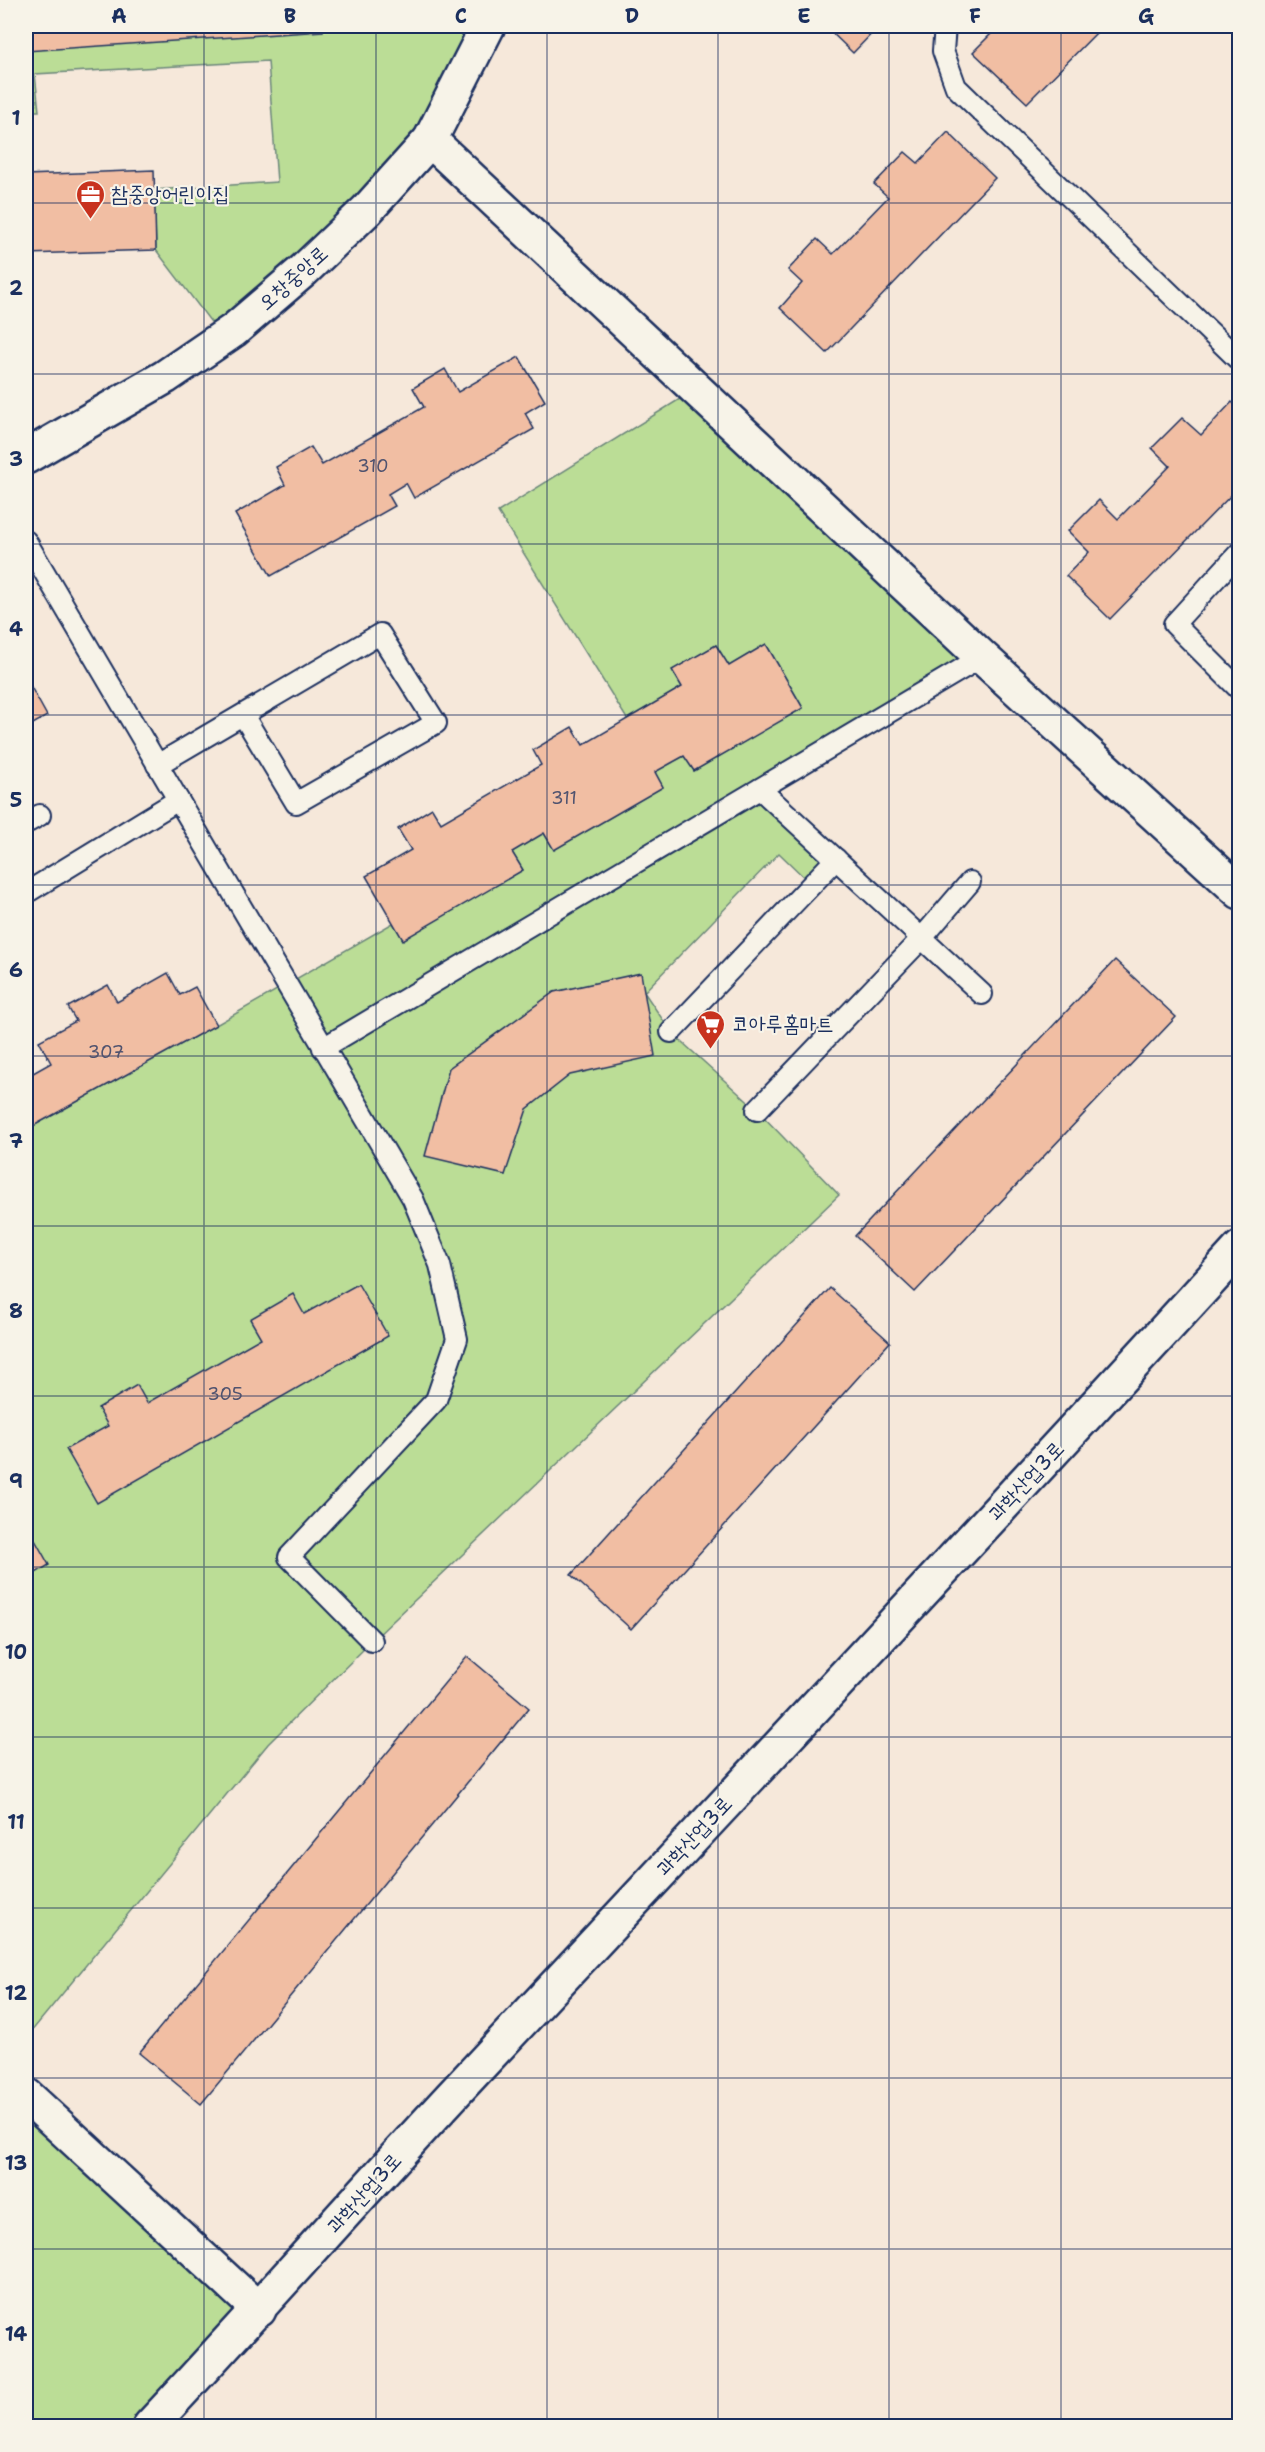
<svg xmlns="http://www.w3.org/2000/svg" width="1265" height="2452" font-family="'Shantell Sans','Poor Story',sans-serif">
<style>
.green{fill:#bbdd96;stroke:#6b867a;stroke-width:1.5}
.building{fill:#f1bea3;stroke:#1b2f5e;stroke-width:1.5}
.lines{fill:none;stroke-linecap:round;stroke-linejoin:round}
.service-casing{stroke:#1b2f5e;stroke-width:24}
.minor-casing{stroke:#1b2f5e;stroke-width:38}
.tertiary-casing{stroke:#1b2f5e;stroke-width:38}
.service{stroke:#f7f3e8;stroke-width:20}
.minor{stroke:#f7f3e8;stroke-width:33}
.tertiary{stroke:#f7f3e8;stroke-width:33}
.grid{fill:none;stroke:#1b2f5e;stroke-width:1.5;stroke-opacity:0.55}
.labels{text-anchor:middle;dominant-baseline:central;stroke-width:4.5;stroke-linejoin:round;paint-order:stroke}
.number-label{font-size:18px;fill:#50536f}
.poi-label{font-size:21px;fill:#1b2f5e;stroke:#f7f3e8;text-anchor:start}
.street-label{font-size:21px;fill:#1b2f5e;stroke:#f7f3e8}
.neatline{fill:none;stroke:#1b2f5e;stroke-width:2}
.grid-label{font-size:20px;text-anchor:middle;font-weight:bold;fill:#1b2f5e}
</style>
<rect width="100%" height="100%" fill="#f6e8da"/>
<filter id="ink" filterUnits="userSpaceOnUse"><feTurbulence type="fractalNoise" baseFrequency=".0167" numOctaves="2"/><feDisplacementMap in="SourceGraphic" scale="12" xChannelSelector="R" yChannelSelector="G"/><feConvolveMatrix kernelMatrix="1 2 1 2 8 2 1 2 1" color-interpolation-filters="sRGB"/></filter>
<g filter="url(#ink)">
<!-- green -->
<g class="green">
<polygon points="26,26 488,26 430,140 223,338 156,250 154,190 277,182 268,61 35,74 39,111 26,111"/>
<polygon points="696,389 982,657 760,788 836,859 812,885 779,853 644,992 671,1032 757,1110 839,1195 372,1641 268,1744 26,2038 26,1130 216,1025 393,923 403,939 523,870 512,852 544,833 554,850 663,787 655,772 684,756 694,771 803,708 766,644 729,666 716,645 673,670 682,687 627,719 498,512"/>
<polygon points="26,2095 259,2310 150,2426 26,2426"/>
</g>
<!-- building -->
<g class="building">
<polygon points="26,26 323,26 323,31 26,51"/>
<polygon points="825,26 879,26 853,53"/>
<polygon points="999,26 1103,26 1027,103 973,52"/>
<polygon points="948,132 995,178 827,353 780,308 802,283 788,270 817,239 833,254 888,197 874,184 905,152 918,163"/>
<polygon points="154,170 156,250 26,254 26,175"/>
<polygon points="519,357 545,401 525,413 534,429 414,498 406,483 388,494 395,506 271,576 235,514 285,485 276,467 311,447 322,465 424,407 413,388 445,369 458,392"/>
<polygon points="1232,402 1240,409 1240,486 1110,619 1066,576 1089,552 1068,531 1099,500 1118,519 1170,466 1152,448 1182,418 1201,435"/>
<polygon points="766,644 803,708 694,771 684,756 655,772 663,787 554,850 544,833 512,852 523,870 403,940 366,876 411,850 398,829 432,808 441,823 541,765 533,750 572,727 583,745 682,687 672,670 716,645 729,666"/>
<polygon points="26,678 47,716 26,728"/>
<polygon points="1115,960 1176,1017 915,1292 855,1236"/>
<polygon points="168,973 180,995 195,987 216,1025 26,1130 26,1077 51,1063 39,1041 76,1021 68,1007 108,985 117,1002"/>
<polygon points="641,973 655,1056 570,1075 527,1109 505,1175 425,1156 449,1068 554,992"/>
<polygon points="358,1284 388,1336 97,1503 66,1449 108,1426 98,1408 137,1385 147,1403 261,1338 250,1319 293,1294 304,1314"/>
<polygon points="830,1288 890,1342 631,1629 571,1575"/>
<polygon points="26,1524 49,1565 26,1579"/>
<polygon points="467,1656 529,1708 201,2104 139,2053"/>
</g>
<g class="lines">
<defs>
<g id="service">
<polyline points="945,26 943,51 956,87 1240,361"/>
<polyline points="26,541 413,1199 440,1265 457,1339 436,1400 289,1557 372,1641"/>
<polyline points="1240,552 1174,624 1240,690"/>
<polyline points="157,765 380,634 436,723 296,803 243,715"/>
<polyline points="760,789 982,994"/>
<polyline points="26,823 40,815"/>
<polyline points="26,893 178,800"/>
<polyline points="671,1032 836,859"/>
<polyline points="323,1048 982,657"/>
<polyline points="757,1110 922,938 970,882"/>
</g>
<polyline id="minor" points="26,2095 259,2310"/>
<g id="tertiary">
<polyline points="430,140 982,657 1240,892"/>
<polyline points="26,457 165,377 234,330 304,270 367,210 430,140 488,26"/>
<path d="M150 2426C251 2318 349 2207 449 2099 713 1816 979 1534 1240 1248"/>
</g>
</defs>
<!-- service casing -->
<use href="#service" class="service-casing"/>
<!-- minor casing -->
<use href="#minor" class="minor-casing"/>
<!-- tertiary casing -->
<use href="#tertiary" class="tertiary-casing"/>
<!-- service -->
<use href="#service" class="service"/>
<!-- minor -->
<use href="#minor" class="minor"/>
<!-- tertiary -->
<use href="#tertiary" class="tertiary"/>
</g>
</g>
<!-- grid -->
<path class="grid" d="M204 26V2426M376 26V2426M547 26V2426M718 26V2426M889 26V2426M1061 26V2426M26 203H1240M26 374H1240M26 544H1240M26 715H1240M26 885H1240M26 1056H1240M26 1226H1240M26 1396H1240M26 1567H1240M26 1737H1240M26 1908H1240M26 2078H1240M26 2249H1240"/>
<!-- icons -->
<defs>
<symbol id="office-pin" viewBox="-11 -11 22 30"><path d="M0 17L-7.5 6A9.5 9.5 0 1 1 7.5 6Z" fill="#c8321e" stroke="#f7f3e8"/><path d="M-6-3h4V-5.5h4V-3h4V5H-6ZM-1-4.5V-3h2v-1.5ZM-6 0V1H6V0Z" fill="#fff"/></symbol>
<symbol id="supermarket-pin" viewBox="-11 -11 22 30"><path d="M0 17L-7.5 6A9.5 9.5 0 1 1 7.5 6Z" fill="#c8321e" stroke="#f7f3e8"/><path d="M-6-5.5h2.5l.6 2H6L4.5 2H-2.5L-4.4-4H-6ZM-1.5 3.2a1.3 1.3 0 1 0 .1 0ZM3 3.2a1.3 1.3 0 1 0 .1 0Z" fill="#fff"/></symbol>
</defs>
<g fill-rule="evenodd">
<use href="#office-pin" x="74" y="178" width="33" height="45"/>
<use href="#supermarket-pin" x="694" y="1008" width="33" height="45"/>
</g>
<g class="labels">
<!-- number labels -->
<g class="number-label">
<text x="373" y="466">310</text>
<text x="564" y="798">311</text>
<text x="106" y="1052">307</text>
<text x="225" y="1394">305</text>
</g>
<!-- poi labels -->
<g class="poi-label">
<text x="111" y="194">참중앙어린이집</text>
<text x="732" y="1024">코아루홈마트</text>
</g>
<!-- street labels -->
<g class="street-label">
<text transform="translate(293 278) rotate(-42)">오창중앙로</text>
<text transform="translate(1026 1481) rotate(-47)">과학산업3로</text>
<text transform="translate(694 1836) rotate(-47)">과학산업3로</text>
<text transform="translate(364 2193) rotate(-48)">과학산업3로</text>
</g>
</g>
<!-- margin -->
<rect width="1265" height="2452" fill="none" stroke="#f7f3e8" stroke-width="66"/>
<rect x="33" y="33" width="1199" height="2386" class="neatline"/>
<g class="grid-label">
<text x="119" y="23">A</text>
<text x="290" y="23">B</text>
<text x="461" y="23">C</text>
<text x="632" y="23">D</text>
<text x="804" y="23">E</text>
<text x="975" y="23">F</text>
<text x="1146" y="23">G</text>
<text x="16" y="125">1</text>
<text x="16" y="295">2</text>
<text x="16" y="466">3</text>
<text x="16" y="636">4</text>
<text x="16" y="807">5</text>
<text x="16" y="977">6</text>
<text x="16" y="1148">7</text>
<text x="16" y="1318">8</text>
<text x="16" y="1488">9</text>
<text x="16" y="1659">10</text>
<text x="16" y="1829">11</text>
<text x="16" y="2000">12</text>
<text x="16" y="2170">13</text>
<text x="16" y="2341">14</text>
</g>
</svg>
